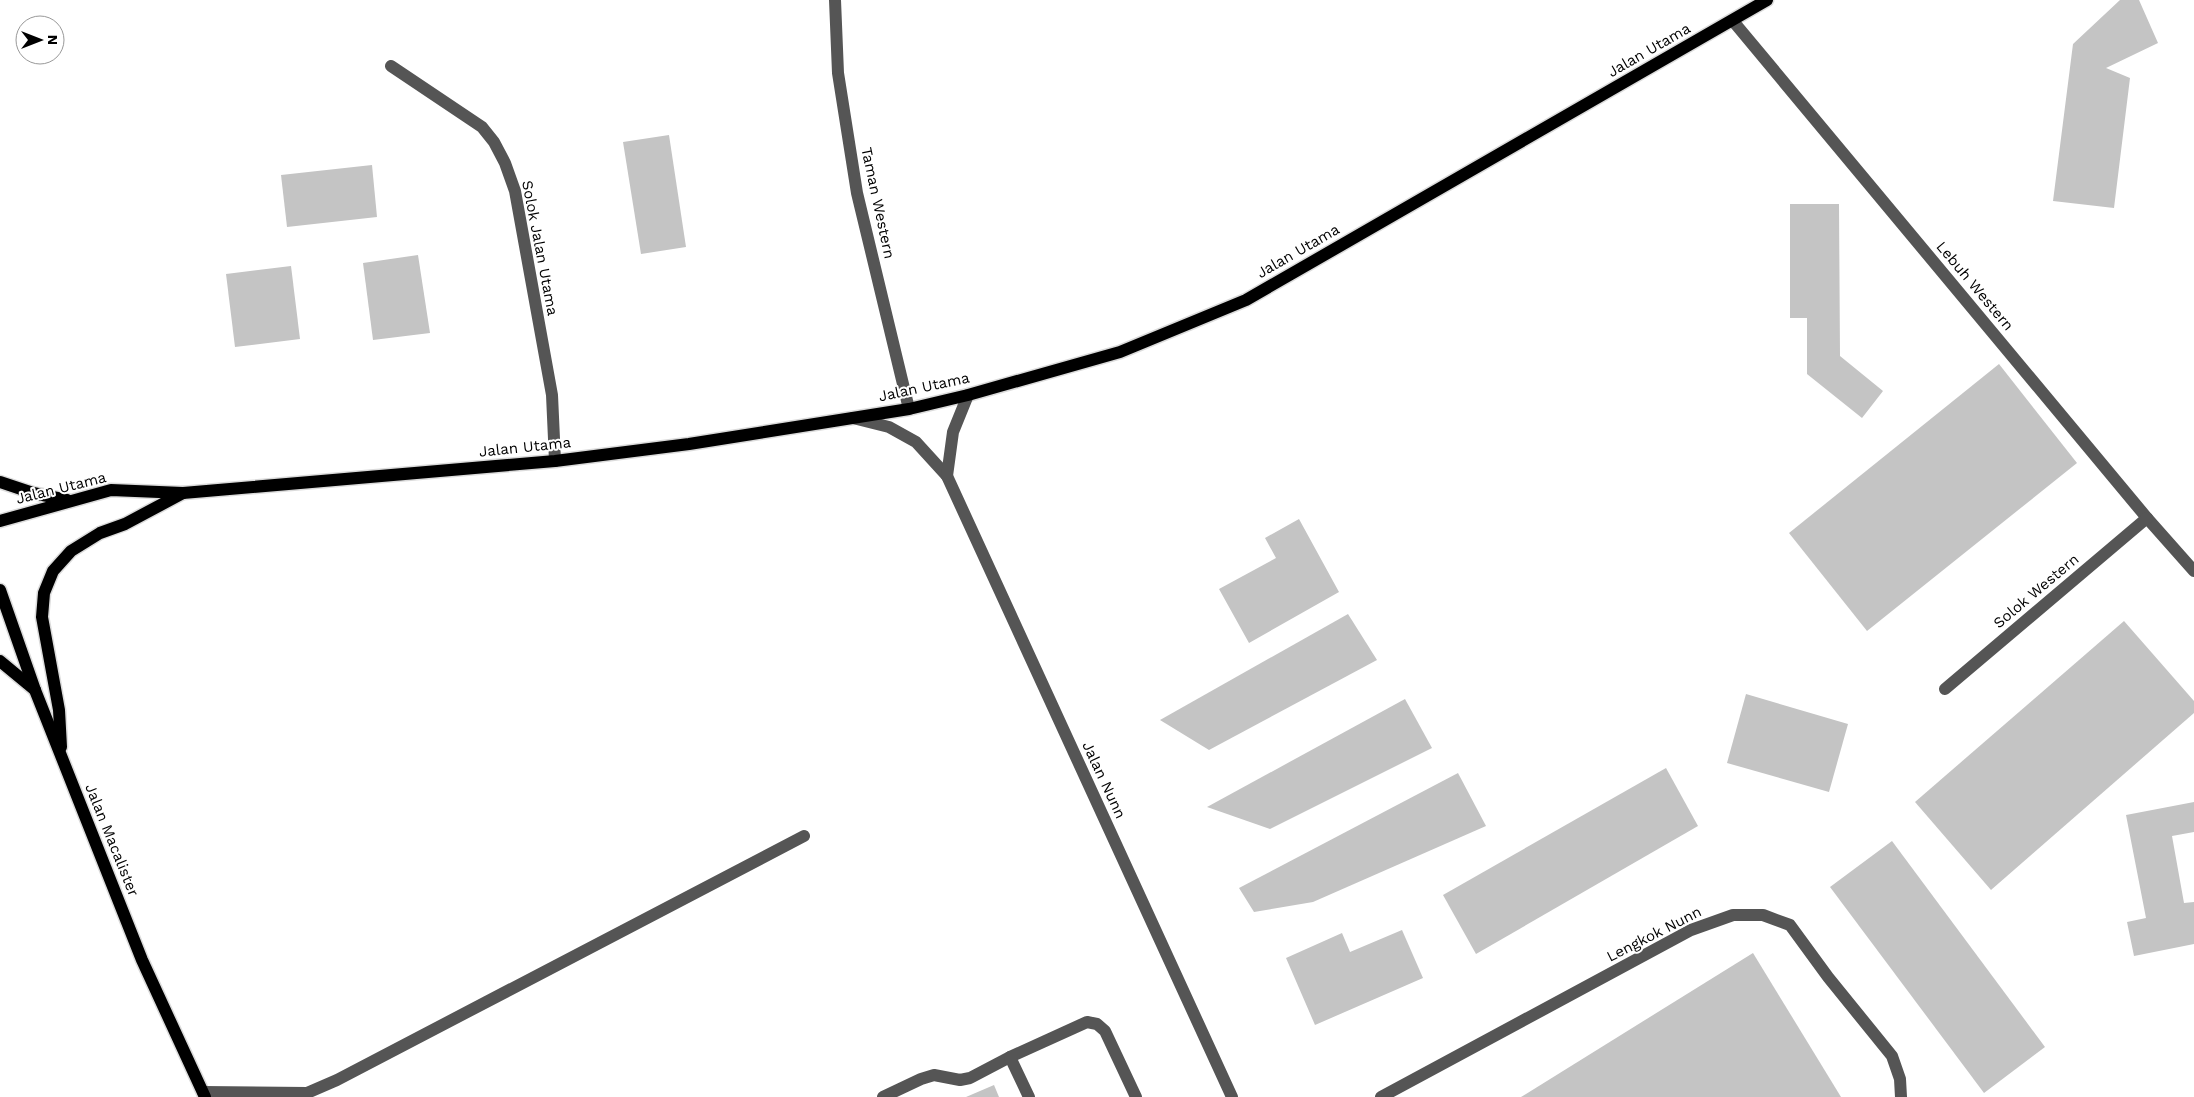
<svg xmlns="http://www.w3.org/2000/svg" width="2194" height="1097" font-family="'Work Sans',sans-serif">
<style>
.building{fill:#c4c4c4}
.lines{fill:none;stroke-linecap:round;stroke-linejoin:round}
.major-casing{stroke:#dbdbdb;stroke-width:15}
.minor{stroke:#555;stroke-width:12}
.major{stroke:#000;stroke-width:12}
.labels{text-anchor:middle;dominant-baseline:central;stroke-width:4;stroke-linejoin:round;paint-order:stroke}
.street-label{font-size:15px;fill:#000;stroke:#fff}
</style>
<rect width="100%" height="100%" fill="#fff"/>
<!-- building -->
<g class="building">
<polygon points="2120,0 2139,0 2158,43 2106,68 2130,78 2114,208 2053,201 2073,44"/>
<polygon points="669,135 686,247 641,254 623,142"/>
<polygon points="372,165 377,217 287,227 281,175"/>
<polygon points="1790,204 1839,204 1840,356 1883,391 1862,418 1807,374 1807,318 1790,318"/>
<polygon points="418,255 430,333 373,340 363,263"/>
<polygon points="291,266 300,339 235,347 226,274"/>
<polygon points="1999,364 2077,463 1867,631 1789,533"/>
<polygon points="1299,519 1339,592 1249,643 1219,589 1276,558 1265,538"/>
<polygon points="1348,614 1377,660 1209,750 1160,720"/>
<polygon points="2124,621 2194,701 2194,713 1991,890 1915,802"/>
<polygon points="1746,694 1848,724 1829,792 1727,763"/>
<polygon points="1405,699 1432,748 1270,829 1207,807"/>
<polygon points="1666,768 1698,826 1476,954 1443,895"/>
<polygon points="1458,773 1486,826 1313,902 1254,912 1239,888"/>
<polygon points="2194,802 2194,832 2172,836 2184,903 2194,902 2194,944 2134,956 2127,922 2146,918 2126,815"/>
<polygon points="1892,841 2045,1047 1984,1093 1830,887"/>
<polygon points="1402,930 1423,978 1315,1025 1286,958 1342,933 1350,952"/>
<polygon points="1753,953 1841,1097 1521,1097"/>
<polygon points="994,1085 999,1097 966,1097"/>
</g>
<g class="lines">
<defs>
<g id="major">
<polyline points="0,482 33,493 67,500"/>
<polyline points="0,521 111,490 183,493 555,461 689,444 909,409 968,395 1120,352 1246,300 1767,0"/>
<polyline points="0,590 35,690 142,960 205,1097"/>
<polyline points="0,661 35,690"/>
<polyline points="61,747 59,710 42,617 44,593 53,571 71,551 100,533 125,524 183,493"/>
</g>
</defs>
<!-- major casing -->
<use href="#major" class="major-casing"/>
<!-- minor -->
<g class="minor">
<polyline points="835,0 838,73 857,193 909,409"/>
<polyline points="1733,21 2147,518 2194,571"/>
<polyline points="391,66 482,127 494,142 505,163 515,191 552,395 555,461"/>
<polyline points="853,418 889,427 916,442 947,476 1232,1097"/>
<polyline points="947,476 953,432 968,395"/>
<polyline points="1945,689 2147,518"/>
<polyline points="203,1092 307,1093 337,1080 804,836"/>
<polyline points="883,1097 921,1079 934,1075 960,1080 970,1078 1010,1057"/>
<polyline points="1029,1097 1010,1057 1087,1022 1097,1024 1105,1031 1136,1097"/>
<polyline points="1381,1097 1691,930 1733,915 1763,915 1790,925 1828,977 1892,1056 1900,1079 1901,1097"/>
</g>
<!-- major -->
<use href="#major" class="major"/>
</g>
<g class="labels">
<!-- street labels -->
<g class="street-label">
<text transform="translate(1649 50) rotate(-30)">Jalan Utama</text>
<text transform="translate(878 203) rotate(78)">Taman Western</text>
<text transform="translate(540 248) rotate(79)">Solok Jalan Utama</text>
<text transform="translate(1298 251) rotate(-30)">Jalan Utama</text>
<text transform="translate(1975 286) rotate(50)">Lebuh Western</text>
<text transform="translate(924 387) rotate(-12)">Jalan Utama</text>
<text transform="translate(525 447) rotate(-6)">Jalan Utama</text>
<text transform="translate(61 488) rotate(-14)">Jalan Utama</text>
<text transform="translate(2036 591) rotate(-40)">Solok Western</text>
<text transform="translate(1104 780) rotate(65)">Jalan Nunn</text>
<text transform="translate(112 840) rotate(68)">Jalan Macalister</text>
<text transform="translate(1654 934) rotate(-27)">Lengkok Nunn</text>
</g>
</g>
<!-- north arrow -->
<g transform="translate(40 40) rotate(90)"><circle r="24" fill="#ffffff" stroke="#999999"/>
<path d="M0-4L9 19L0 12L-9 19Z" fill="#000000"/>
<text y="-8" font-size="14" font-weight="bold" text-anchor="middle" fill="#000000">N</text>
</g>
</svg>
